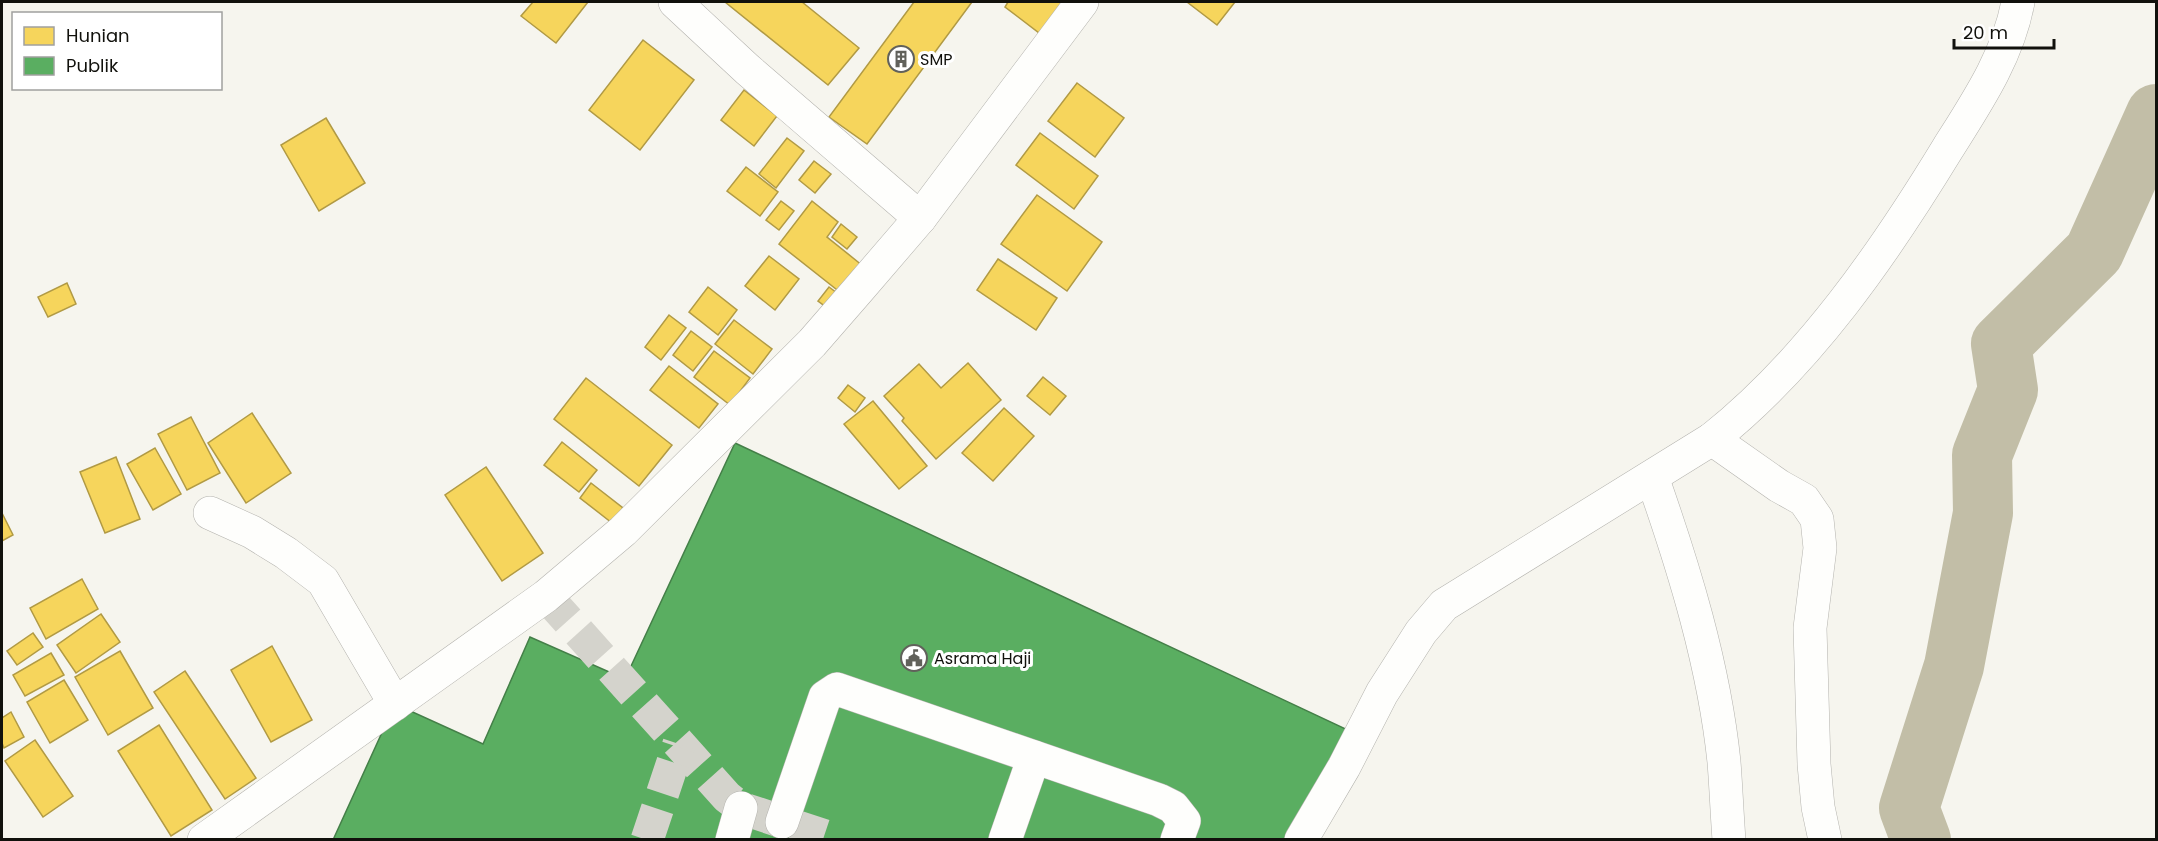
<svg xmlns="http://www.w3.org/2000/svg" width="2158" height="841" font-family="Poppins,sans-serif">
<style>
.homes{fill:#f6d55c;stroke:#b19a44;stroke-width:1.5}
.public{fill:#5aae61;stroke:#447f48;stroke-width:1.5}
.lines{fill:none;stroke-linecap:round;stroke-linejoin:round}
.river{stroke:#c2bea7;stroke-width:60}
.minor-tunnel{stroke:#d4d3cc;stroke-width:33;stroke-dasharray:33 16;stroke-linecap:butt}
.minor-casing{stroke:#b3b2ad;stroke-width:34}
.minor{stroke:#fefefc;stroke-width:33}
.labels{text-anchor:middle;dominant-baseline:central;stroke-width:6;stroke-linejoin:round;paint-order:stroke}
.poi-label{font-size:16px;fill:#11110c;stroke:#fff;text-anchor:start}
</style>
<rect width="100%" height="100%" fill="#f6f5ee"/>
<!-- homes -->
<g class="homes">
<polygon points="533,2 588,2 556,43 521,16"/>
<polygon points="725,2 802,2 859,48 828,85"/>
<polygon points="914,2 972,2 867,144 829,117"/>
<polygon points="1008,2 1066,2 1047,39 1005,7"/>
<polygon points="1187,2 1235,2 1217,25"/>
<polygon points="643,40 694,80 640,150 589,110"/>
<polygon points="1077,83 1124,118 1095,157 1048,121"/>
<polygon points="744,90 777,116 754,146 721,120"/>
<polygon points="326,118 365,183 319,211 281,145"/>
<polygon points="1040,133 1098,176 1074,209 1016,165"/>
<polygon points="787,138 804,151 776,188 759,174"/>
<polygon points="814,161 831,174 815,193 799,180"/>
<polygon points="746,167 778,192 760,216 727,191"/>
<polygon points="1037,195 1102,242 1067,291 1001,244"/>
<polygon points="781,201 794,211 779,230 766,220"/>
<polygon points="812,201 838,222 827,237 863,266 841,293 779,244"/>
<polygon points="841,224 857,237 847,249 832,237"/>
<polygon points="769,256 799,279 775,310 745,286"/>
<polygon points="998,259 1057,298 1036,330 977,290"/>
<polygon points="67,283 76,304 48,317 38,297"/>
<polygon points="708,287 737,310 718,335 689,312"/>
<polygon points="829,287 845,299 834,313 818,301"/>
<polygon points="669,315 686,328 661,360 645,347"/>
<polygon points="734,320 772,349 753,374 715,344"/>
<polygon points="691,331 712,347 693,371 673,355"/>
<polygon points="714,351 750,378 730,405 694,377"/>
<polygon points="968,363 1001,400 936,459 902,421 904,418 884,396 919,364 941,388"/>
<polygon points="669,366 718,404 699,428 650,390"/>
<polygon points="1043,377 1066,396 1050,415 1027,396"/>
<polygon points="586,378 672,445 639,486 554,419"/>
<polygon points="848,385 865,398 855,412 838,398"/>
<polygon points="873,401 927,466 899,489 844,424"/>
<polygon points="1004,408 1034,436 993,481 962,453"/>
<polygon points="252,413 291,473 246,503 208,443"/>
<polygon points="191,417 220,473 187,490 158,434"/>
<polygon points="562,442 597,470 579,492 544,465"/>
<polygon points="155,448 181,494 153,510 127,464"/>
<polygon points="116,457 140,519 105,533 80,472"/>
<polygon points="486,467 543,553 502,581 445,495"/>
<polygon points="591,483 623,508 612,523 580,498"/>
<polygon points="2,513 13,535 2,541"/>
<polygon points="82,579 98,609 46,639 30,608"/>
<polygon points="815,591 876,616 854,666"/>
<polygon points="101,614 120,642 76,673 57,645"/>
<polygon points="33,633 43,647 17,665 7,651"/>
<polygon points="272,646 312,720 271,742 231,670"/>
<polygon points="120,651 153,708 108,735 75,677"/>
<polygon points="51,653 64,675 25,696 13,675"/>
<polygon points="185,671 256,778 225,799 154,692"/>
<polygon points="64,680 88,720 50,743 27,702"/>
<polygon points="11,712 24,737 4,748 2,743 2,718"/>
<polygon points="159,725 212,810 171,836 118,751"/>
<polygon points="35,740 73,796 43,817 5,761"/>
</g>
<!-- public -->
<polygon class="public" points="735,443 1350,731 1299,840 333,840 395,704 483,744 530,637 625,679"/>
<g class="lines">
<!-- river -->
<polyline class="river" points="1921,840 1909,808 1954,666 1983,513 1982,455 2008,390 2001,344 2094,252 2156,114"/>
<!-- minor-tunnel -->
<g class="minor-tunnel">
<polyline points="546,596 727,797 741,808 837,840"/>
<polyline points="647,840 679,744"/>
</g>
<defs>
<g id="minor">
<polyline points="675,2 747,69 920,218"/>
<polyline points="1712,439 1779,486 1804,500 1817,519 1820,548 1810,628 1814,764 1818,807 1825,840"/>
<path d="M1652 477C1684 568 1714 665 1724 762 1726 787 1727 814 1729 840"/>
<polyline points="210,513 252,532 286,553 323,581 395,704"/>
<polyline points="782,822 825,697 837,689 1159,800 1173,807 1184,821 1177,840"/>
<polyline points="204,840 546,596 623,531 812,343 859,289 920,218 1082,2"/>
<polyline points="732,840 741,808"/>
<polyline points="1005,840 1034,757"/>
<path d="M1301 840 1344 767 1382 693 1421 632 1444 605 1712 439C1809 362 1884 253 1948 148 1977 102 2008 56 2018 2"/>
</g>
</defs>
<!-- minor casing -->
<use href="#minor" class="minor-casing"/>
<!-- minor -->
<use href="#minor" class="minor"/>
</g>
<!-- icons -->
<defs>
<symbol id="building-ring" viewBox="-11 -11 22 22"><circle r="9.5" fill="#fff" stroke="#61615b" stroke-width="1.5"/><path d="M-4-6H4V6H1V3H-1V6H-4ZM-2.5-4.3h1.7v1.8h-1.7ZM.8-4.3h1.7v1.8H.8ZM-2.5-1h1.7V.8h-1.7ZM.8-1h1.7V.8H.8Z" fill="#61615b"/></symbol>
<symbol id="civic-ring" viewBox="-11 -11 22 22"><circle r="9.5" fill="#fff" stroke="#61615b" stroke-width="1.5"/><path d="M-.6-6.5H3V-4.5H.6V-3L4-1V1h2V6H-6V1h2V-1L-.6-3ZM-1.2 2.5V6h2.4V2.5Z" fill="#61615b"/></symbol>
</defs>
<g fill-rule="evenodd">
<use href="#building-ring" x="886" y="44" width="30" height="30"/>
<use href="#civic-ring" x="899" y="643" width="30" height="30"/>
</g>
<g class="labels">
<!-- poi labels -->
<g class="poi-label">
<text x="920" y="59">SMP</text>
<text x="934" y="658">Asrama Haji</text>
</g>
</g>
<!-- border -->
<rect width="2158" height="841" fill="none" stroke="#11110c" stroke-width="6"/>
<!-- legend -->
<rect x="12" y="12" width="210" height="78" fill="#ffffff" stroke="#a0a09e" stroke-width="1.5"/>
<rect x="24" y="27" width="30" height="18" fill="#f6d55c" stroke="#a0a09e" stroke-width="1.5"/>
<text x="66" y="42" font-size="18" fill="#11110c">Hunian</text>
<rect x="24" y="57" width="30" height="18" fill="#5aae61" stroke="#a0a09e" stroke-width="1.5"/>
<text x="66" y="72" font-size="18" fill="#11110c">Publik</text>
<!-- scale -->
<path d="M1954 39v9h100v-9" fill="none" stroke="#11110c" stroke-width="3"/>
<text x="1963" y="39" font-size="18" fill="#11110c" stroke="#ffffff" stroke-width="4.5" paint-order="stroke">20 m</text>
</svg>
